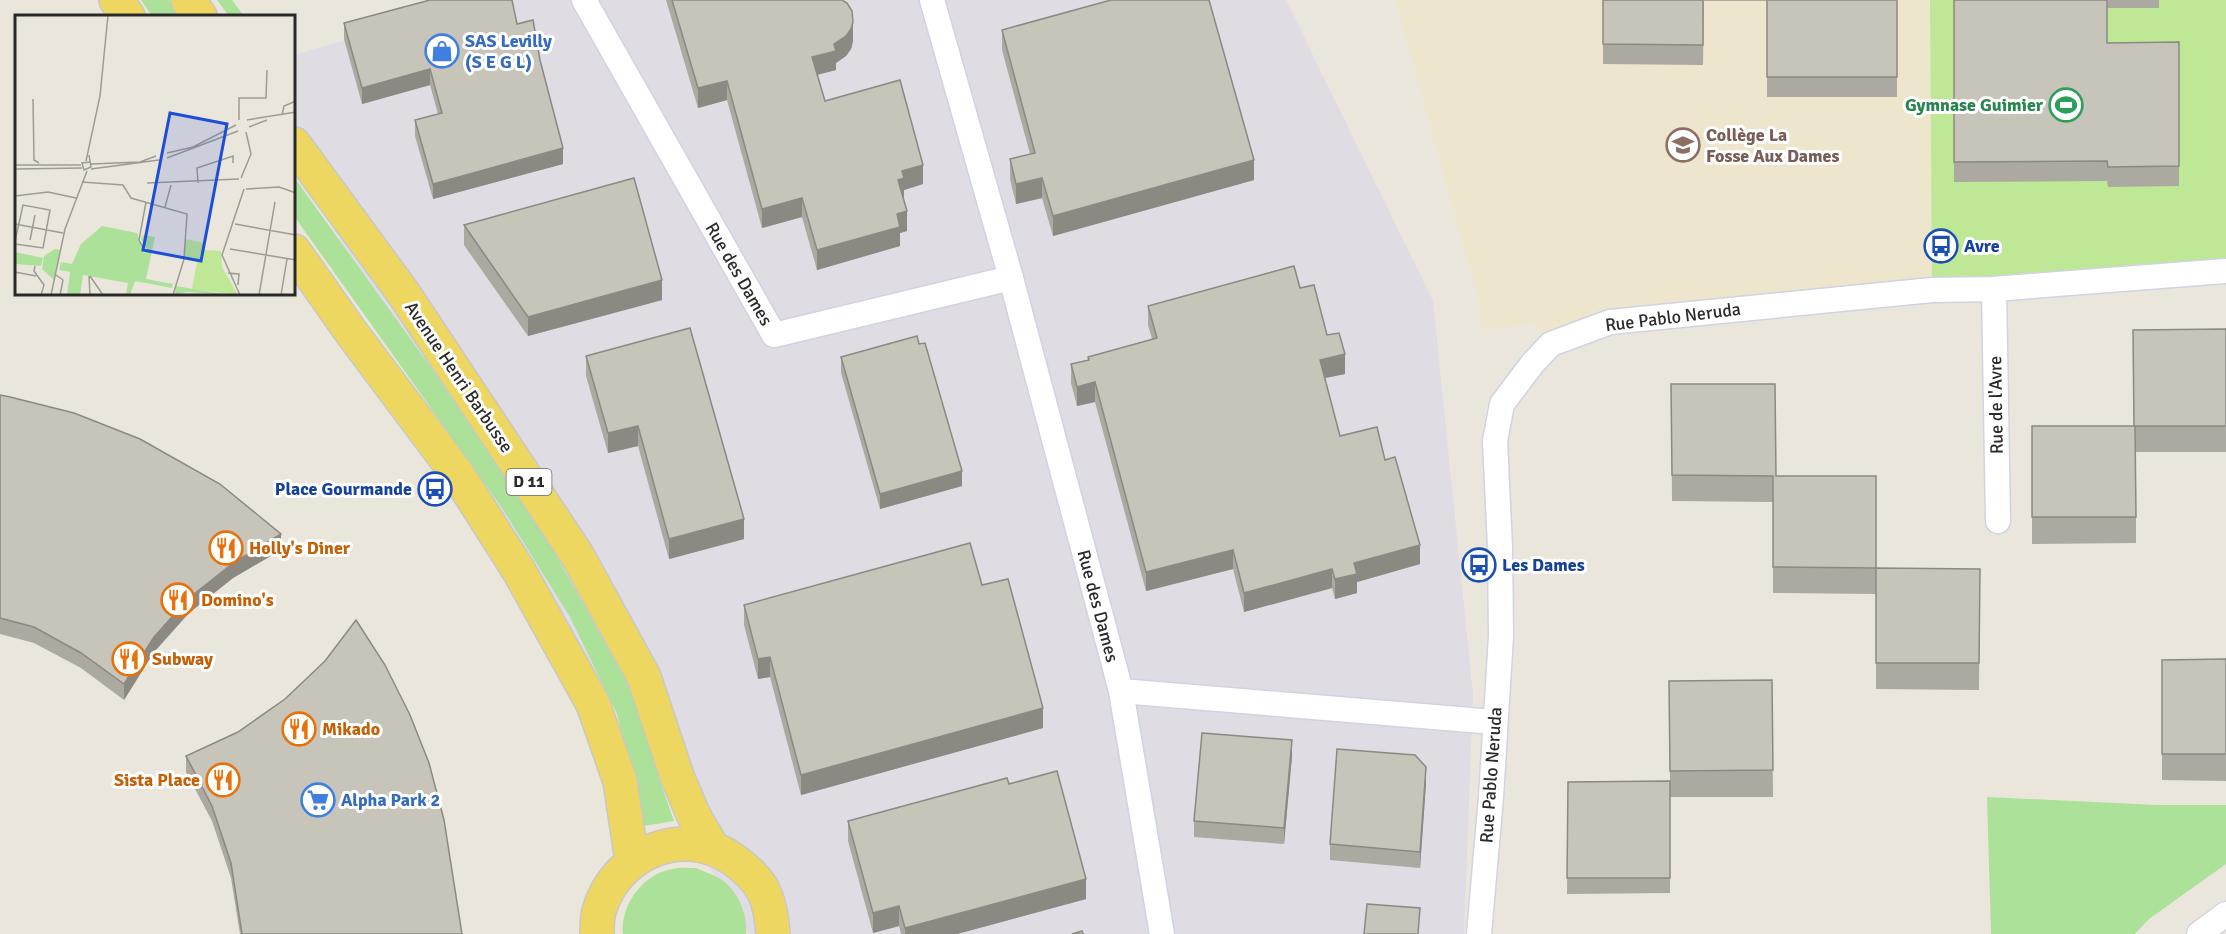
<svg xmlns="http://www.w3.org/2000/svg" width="2226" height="934" font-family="Signika,sans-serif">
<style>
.industrial{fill:#dfdce4}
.education{fill:#ede5cc}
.green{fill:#ace19a}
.pitch{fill:#bee895}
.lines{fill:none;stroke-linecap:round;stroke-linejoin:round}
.street-casing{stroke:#d1d3e2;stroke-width:27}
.primary-casing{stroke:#c8c8c8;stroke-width:36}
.street{stroke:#fff;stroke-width:24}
.primary{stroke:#edd760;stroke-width:33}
.wall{fill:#aba9a0}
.shaded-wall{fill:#8b8982}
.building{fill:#c7c4ba;stroke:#8b8982;stroke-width:1.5}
.labels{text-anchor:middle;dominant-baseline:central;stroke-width:6;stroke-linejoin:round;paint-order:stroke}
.shield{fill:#fff;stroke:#6a6a6a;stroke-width:1.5}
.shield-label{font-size:16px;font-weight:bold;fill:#2a2a2a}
.shop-label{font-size:18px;font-weight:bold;fill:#366cbe;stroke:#fff;text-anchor:start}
.leisure-label{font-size:18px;font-weight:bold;fill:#27864d;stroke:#fff;text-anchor:end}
.education-label{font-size:18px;font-weight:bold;fill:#785e54;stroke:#fff;text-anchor:start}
.transit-label{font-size:18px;font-weight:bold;fill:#164399;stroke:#fff;text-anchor:start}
.street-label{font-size:18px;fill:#2a2a2a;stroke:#fff}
.food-label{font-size:18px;font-weight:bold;fill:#c56008;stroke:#fff;text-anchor:start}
.inset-road{fill:none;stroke:#9e9b95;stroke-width:1.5}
.view{fill:#1d4ed8;fill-opacity:0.15;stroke:#1d4ed8;stroke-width:3}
.inset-edge{fill:none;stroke:#2a2a2a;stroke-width:3}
</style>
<rect width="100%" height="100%" fill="#ebe6dc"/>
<!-- industrial -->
<polygon class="industrial" points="482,0 1286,0 1433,301 1473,694 1464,934 749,934 294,162 294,55"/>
<!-- education -->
<polygon class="education" points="1395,0 1930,0 1932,290 1610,322 1551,344 1535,323 1482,329 1477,293"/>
<!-- green -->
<g class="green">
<polygon points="141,0 169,0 180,16 152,16"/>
<polygon points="217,0 232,0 244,16 229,16"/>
<polygon points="294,177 432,369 549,543 641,707 656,770 674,821 644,826 617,714 570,617 502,508 294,216"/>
<polygon points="1987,797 2157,805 2226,805 2226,864 2149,919 2135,934 1991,934"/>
<path d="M696 868C704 872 715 875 722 880 738 891 748 915 746 934H623C620 905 643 874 672 869 680 867 688 868 696 868Z"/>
</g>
<!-- pitch -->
<polygon class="pitch" points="1930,0 2226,0 2226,271 1932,290"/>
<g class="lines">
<defs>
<g id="street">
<polyline points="584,0 774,335 1011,278"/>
<polyline points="932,0 1011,278 1121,691 1162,934"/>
<polyline points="1994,289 1998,521"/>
<polyline points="1121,691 1494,722"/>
<polyline points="1479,934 1491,797 1501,636 1500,547 1495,441 1502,404 1533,363 1551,344 1610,322 1932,290 1994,289 2226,271"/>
<polyline points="2199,934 2226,914"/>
</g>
<g id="primary">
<polyline points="116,0 128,16"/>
<polyline points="188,0 200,16"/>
<polyline points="294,144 404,294 577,555 644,677 677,776 693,814 712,847"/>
<polyline points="294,251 351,332 458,475 519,571 593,704 620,781 632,861"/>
<path d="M597 934C597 927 597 918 599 911 616 852 684 824 734 860 745 868 756 878 763 890 770 904 772 918 773 934"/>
</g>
</defs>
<!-- street casing -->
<use href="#street" class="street-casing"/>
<!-- primary casing -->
<use href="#primary" class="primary-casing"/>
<!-- street -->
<use href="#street" class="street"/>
<!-- primary -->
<use href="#primary" class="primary"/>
</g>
<!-- wall -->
<g class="wall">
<polygon points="666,0 842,0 853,41 851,49 846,56 836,63 836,70 817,75 825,101 923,184 904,190 904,198 903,198 907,231 900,233 900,246 817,270 802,217 762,228 727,100 698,108"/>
<polygon points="1603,0 1897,0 1897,97 1767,97 1767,1 1704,1 1703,65 1603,64"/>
<polygon points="1954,0 2159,0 2159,8 2107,8 2107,43 2179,42 2179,186 2108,187 2107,181 1954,182"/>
<polygon points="344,23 517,24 563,164 433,199 415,136 415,120 438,114 430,85 362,104 344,39"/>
<polygon points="1002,30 1254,180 1053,236 1042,198 1016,204 1010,179 1010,159 1030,154 1002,50"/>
<polygon points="464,225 662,300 528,336 464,245"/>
<polygon points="1300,288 1327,335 1345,374 1325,378 1340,436 1385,460 1420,564 1357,582 1357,593 1335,599 1332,588 1244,612 1233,569 1146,591 1095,402 1077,406 1071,383 1071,364 1088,360 1088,357 1152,339 1148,325 1148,306"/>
<polygon points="2226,329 2226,452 2136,452 2136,543 2032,544 2032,426 2134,426"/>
<polygon points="586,356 744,539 669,559 638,446 608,453 586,376"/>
<polygon points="841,357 962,486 880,509 841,373"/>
<polygon points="1671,384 1776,476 1876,568 1980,569 1979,690 1876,689 1876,594 1773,593 1773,502 1672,501"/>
<polygon points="0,395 281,550 233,578 189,613 154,652 124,700 81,668 34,643 0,634"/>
<polygon points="744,605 1043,728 801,795 770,677 758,679 744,625"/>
<polygon points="2226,659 2226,781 2162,780 2162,660"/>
<polygon points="1772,680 1773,797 1670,797 1670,893 1567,894 1568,782 1670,781 1669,681"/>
<polygon points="186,756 462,934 240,934 231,878 212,821 186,772"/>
<polygon points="1292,756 1284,844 1194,837 1194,821"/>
<polygon points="1426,783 1420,868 1330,860 1330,844"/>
<polygon points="1009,784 1086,899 957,934 901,934 899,926 873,933 848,841 848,821"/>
</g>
<!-- shaded-wall -->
<g class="shaded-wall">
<polygon points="853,22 853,41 851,49 846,56 836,63 836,70 812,76 812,57 834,44"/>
<polygon points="430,69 430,85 362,104 362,88"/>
<polygon points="727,81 727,100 698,108 698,88"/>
<polygon points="563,148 563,164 433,199 433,184"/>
<polygon points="1254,160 1254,180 1053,236 1053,216"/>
<polygon points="923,165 923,184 904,190 904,198 898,199 898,180 902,171"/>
<polygon points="1042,178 1042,198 1016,204 1016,184"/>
<polygon points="802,198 802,217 762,228 762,209"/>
<polygon points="907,211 907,231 900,233 900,246 817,270 817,250 897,214"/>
<polygon points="662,280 662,300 528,336 528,317"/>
<polygon points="1345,354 1345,374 1320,379 1320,360"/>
<polygon points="1095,382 1095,402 1077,406 1077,387"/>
<polygon points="638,426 638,446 608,453 608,433"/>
<polygon points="962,471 962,486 880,509 880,494"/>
<polygon points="744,519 744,539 669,559 669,539"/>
<polygon points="281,534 281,550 233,578 189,613 154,652 124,700 124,684 154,637 189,598 233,563"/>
<polygon points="1420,545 1420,564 1357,582 1357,593 1335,599 1335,579 1354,563"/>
<polygon points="1233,550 1233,569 1146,591 1146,572"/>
<polygon points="1332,569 1332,588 1244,612 1244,593"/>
<polygon points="770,657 770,677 758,679 758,659"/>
<polygon points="1043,708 1043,728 801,795 801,775"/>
<polygon points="1292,740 1292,756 1284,844 1284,828"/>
<polygon points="1426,767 1426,783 1420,868 1420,852"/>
<polygon points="1086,879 1086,899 957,934 905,934 905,928"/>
<polygon points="899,906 899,926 873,933 873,913"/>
</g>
<!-- building -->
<g class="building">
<polygon points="430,0 512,0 517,24 533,20 540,60 563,148 433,184 415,120 442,113 430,69 362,88 344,23"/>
<polygon points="672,0 842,0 847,3 852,11 853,22 851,29 846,36 834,44 836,51 812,57 825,101 900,80 923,165 902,171 904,178 898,180 907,211 897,214 900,227 817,250 802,198 762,209 727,81 698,88"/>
<polygon points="1111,0 1209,0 1254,160 1053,216 1042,178 1016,184 1010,159 1035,153 1002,30"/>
<polygon points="1603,0 1703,0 1703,45 1603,44"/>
<rect x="1767" y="0" width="130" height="77"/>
<polygon points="1954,0 2107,0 2107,43 2179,42 2179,166 2108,167 2107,161 1954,162"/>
<polygon points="634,178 662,280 528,317 464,225"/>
<polygon points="1294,266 1300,288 1314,285 1327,335 1339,333 1345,354 1320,360 1340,436 1377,427 1385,460 1395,457 1420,545 1354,563 1357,574 1335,579 1332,569 1244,593 1233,550 1146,572 1095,382 1077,387 1071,364 1089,360 1088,357 1157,338 1148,306"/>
<polygon points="690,328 744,519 669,539 638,426 608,433 586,356"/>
<polygon points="2226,329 2226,426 2135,426 2136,517 2032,517 2032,426 2134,426 2133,330"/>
<polygon points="917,336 919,344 925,343 962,471 880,494 841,357"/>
<polygon points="1671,384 1775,384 1776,476 1876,476 1876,568 1773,567 1773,476 1672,475"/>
<polygon points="0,395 10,397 74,413 140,439 220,484 281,534 233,563 189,598 154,637 124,684 81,653 34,627 0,618"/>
<polygon points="970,543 982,585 1008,579 1043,708 801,775 770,657 758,659 744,605"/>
<polygon points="1876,568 1980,569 1979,663 1876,663"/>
<polygon points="356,620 385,665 410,715 429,763 444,820 462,934 242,934 231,863 212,806 186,756 238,732 285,699 325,661"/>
<polygon points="2226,659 2226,754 2162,754 2162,660"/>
<polygon points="1772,680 1773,770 1670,771 1669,681"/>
<polygon points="1202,733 1292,740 1284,828 1194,821"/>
<polygon points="1337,749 1415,755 1426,767 1420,852 1330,844"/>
<polygon points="1057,771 1086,879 905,928 899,906 873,913 848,821 1007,778 1009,784"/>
<polygon points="1670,781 1670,878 1567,878 1568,782"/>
<polygon points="1367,904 1420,908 1418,934 1364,934"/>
<polygon points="1082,931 1083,934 1072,934"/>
</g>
<!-- icons -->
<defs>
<symbol id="shop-ring" viewBox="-11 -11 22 22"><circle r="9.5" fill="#fff" stroke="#3f7fe0" stroke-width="1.5"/><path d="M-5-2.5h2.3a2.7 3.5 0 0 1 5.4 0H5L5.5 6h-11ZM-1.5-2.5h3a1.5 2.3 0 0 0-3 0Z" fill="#3f7fe0"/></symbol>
<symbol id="stadium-ring" viewBox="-11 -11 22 22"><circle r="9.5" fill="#fff" stroke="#2e9e5b" stroke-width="1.5"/><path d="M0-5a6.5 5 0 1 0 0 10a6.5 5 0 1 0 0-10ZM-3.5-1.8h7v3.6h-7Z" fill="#2e9e5b"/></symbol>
<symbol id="school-ring" viewBox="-11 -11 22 22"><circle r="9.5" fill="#fff" stroke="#8d6e63" stroke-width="1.5"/><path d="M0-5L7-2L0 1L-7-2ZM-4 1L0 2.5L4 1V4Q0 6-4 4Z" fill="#8d6e63"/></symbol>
<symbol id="bus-ring" viewBox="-11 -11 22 22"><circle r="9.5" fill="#fff" stroke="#1a4fb4" stroke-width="1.5"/><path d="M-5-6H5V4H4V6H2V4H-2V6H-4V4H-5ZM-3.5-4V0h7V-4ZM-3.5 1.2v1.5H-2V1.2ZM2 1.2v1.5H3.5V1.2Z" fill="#1a4fb4"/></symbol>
<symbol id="restaurant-ring" viewBox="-11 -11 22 22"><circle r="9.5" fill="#fff" stroke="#e8710a" stroke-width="1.5"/><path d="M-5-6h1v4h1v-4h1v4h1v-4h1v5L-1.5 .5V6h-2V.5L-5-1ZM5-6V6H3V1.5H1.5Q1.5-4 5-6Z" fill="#e8710a"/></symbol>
<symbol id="supermarket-ring" viewBox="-11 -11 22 22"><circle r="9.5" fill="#fff" stroke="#3f7fe0" stroke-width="1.5"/><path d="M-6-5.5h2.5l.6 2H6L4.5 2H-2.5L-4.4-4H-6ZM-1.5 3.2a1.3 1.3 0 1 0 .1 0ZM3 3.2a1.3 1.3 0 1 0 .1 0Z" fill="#3f7fe0"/></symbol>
</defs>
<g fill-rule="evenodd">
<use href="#shop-ring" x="423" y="32" width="38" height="38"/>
<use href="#stadium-ring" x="2047" y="86" width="38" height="38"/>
<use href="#school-ring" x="1664" y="126" width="38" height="38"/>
<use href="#bus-ring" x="1922" y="227" width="38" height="38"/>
<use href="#bus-ring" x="416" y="470" width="38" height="38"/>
<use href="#restaurant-ring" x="207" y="529" width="38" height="38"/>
<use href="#bus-ring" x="1460" y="546" width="38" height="38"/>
<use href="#restaurant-ring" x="159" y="581" width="38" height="38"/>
<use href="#restaurant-ring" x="110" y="640" width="38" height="38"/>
<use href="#restaurant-ring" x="280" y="710" width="38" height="38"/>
<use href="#restaurant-ring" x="204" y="761" width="38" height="38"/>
<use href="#supermarket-ring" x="299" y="781" width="38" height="38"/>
</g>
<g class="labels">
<!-- shield labels -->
<rect class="shield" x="506.5" y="469" width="45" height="26" rx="4.5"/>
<g class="shield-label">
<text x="529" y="482">D 11</text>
</g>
<!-- shop labels -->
<g class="shop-label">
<text x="465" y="41">SAS Levilly<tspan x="465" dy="21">(S E G L)</tspan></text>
<text x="341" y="800">Alpha Park 2</text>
</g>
<!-- leisure labels -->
<g class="leisure-label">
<text x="2043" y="105">Gymnase Guimier</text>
</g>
<!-- education labels -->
<g class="education-label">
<text x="1706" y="135">Collège La<tspan x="1706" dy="21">Fosse Aux Dames</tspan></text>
</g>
<!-- transit labels -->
<g class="transit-label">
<text x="1964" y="246">Avre</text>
<text x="412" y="489" text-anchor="end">Place Gourmande</text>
<text x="1502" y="565">Les Dames</text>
</g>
<!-- street labels -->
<g class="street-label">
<text transform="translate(739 274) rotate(60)">Rue des Dames</text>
<text transform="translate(1673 317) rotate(-7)">Rue Pablo Neruda</text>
<text transform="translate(459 377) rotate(56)">Avenue Henri Barbusse</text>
<text transform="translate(1996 405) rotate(-91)">Rue de l'Avre</text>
<text transform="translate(1098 606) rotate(75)">Rue des Dames</text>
<text transform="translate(1491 775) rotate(-86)">Rue Pablo Neruda</text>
</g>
<!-- food labels -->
<g class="food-label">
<text x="249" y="548">Holly's Diner</text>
<text x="201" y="600">Domino's</text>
<text x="152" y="659">Subway</text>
<text x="322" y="729">Mikado</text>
<text x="200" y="780" text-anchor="end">Sista Place</text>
</g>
</g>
<!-- overview -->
<g transform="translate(15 15)">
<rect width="280" height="280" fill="#ebe6dc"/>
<path d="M87 211 122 218 129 238 133 236 126 224 128 220 140 222 131 264 158 269 157 273 120 266 115 280H111L113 268 68 260 65 280H52L55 257 44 255 46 247 57 249 66 229ZM40 234 45 235 39 265 27 254 29 241ZM0 237 28 243 26 251 0 249ZM161 271 214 280 172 277 160 280Z" fill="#ace19a"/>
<path d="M171 224 189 228 188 235 206 236 207 252 223 280 177 274 182 247 169 244Z" fill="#bee895"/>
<path class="inset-road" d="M18 84 19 145 24 148M267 100 269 91 281 86M224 105V83H251L252 55M232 105 281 97M234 112 252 105M152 138 178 132 221 110M74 140 76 152 69 155 67 148 75 147M152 143 223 116M71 146 85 81 93 0M76 149 125 147 141 141M0 150H66M0 154 67 153M76 154 144 145M226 163 236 139 231 117M67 167 108 170 116 183 172 199 169 244 158 280M132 168 224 164M183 168 182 153 218 141V148M231 174 264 172 281 178M0 181 33 177 61 183M150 192 156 170M0 209 48 218M220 209 281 220M15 225 20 200M0 226 8 190 35 195 28 233 0 229M215 234 281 245M130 236 124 225 131 187M20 251 19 256 29 270 26 280M0 257 21 261M213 258 224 259 223 270M41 260 48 265 45 280M74 261 75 280M75 261 88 280M36 280 50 214 72 156M225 280 207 240 229 174M244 280 260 187M266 280 272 244"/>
<path class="view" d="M155 98 212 109 186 246 128 235Z"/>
<rect width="280" height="280" class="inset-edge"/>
</g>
</svg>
